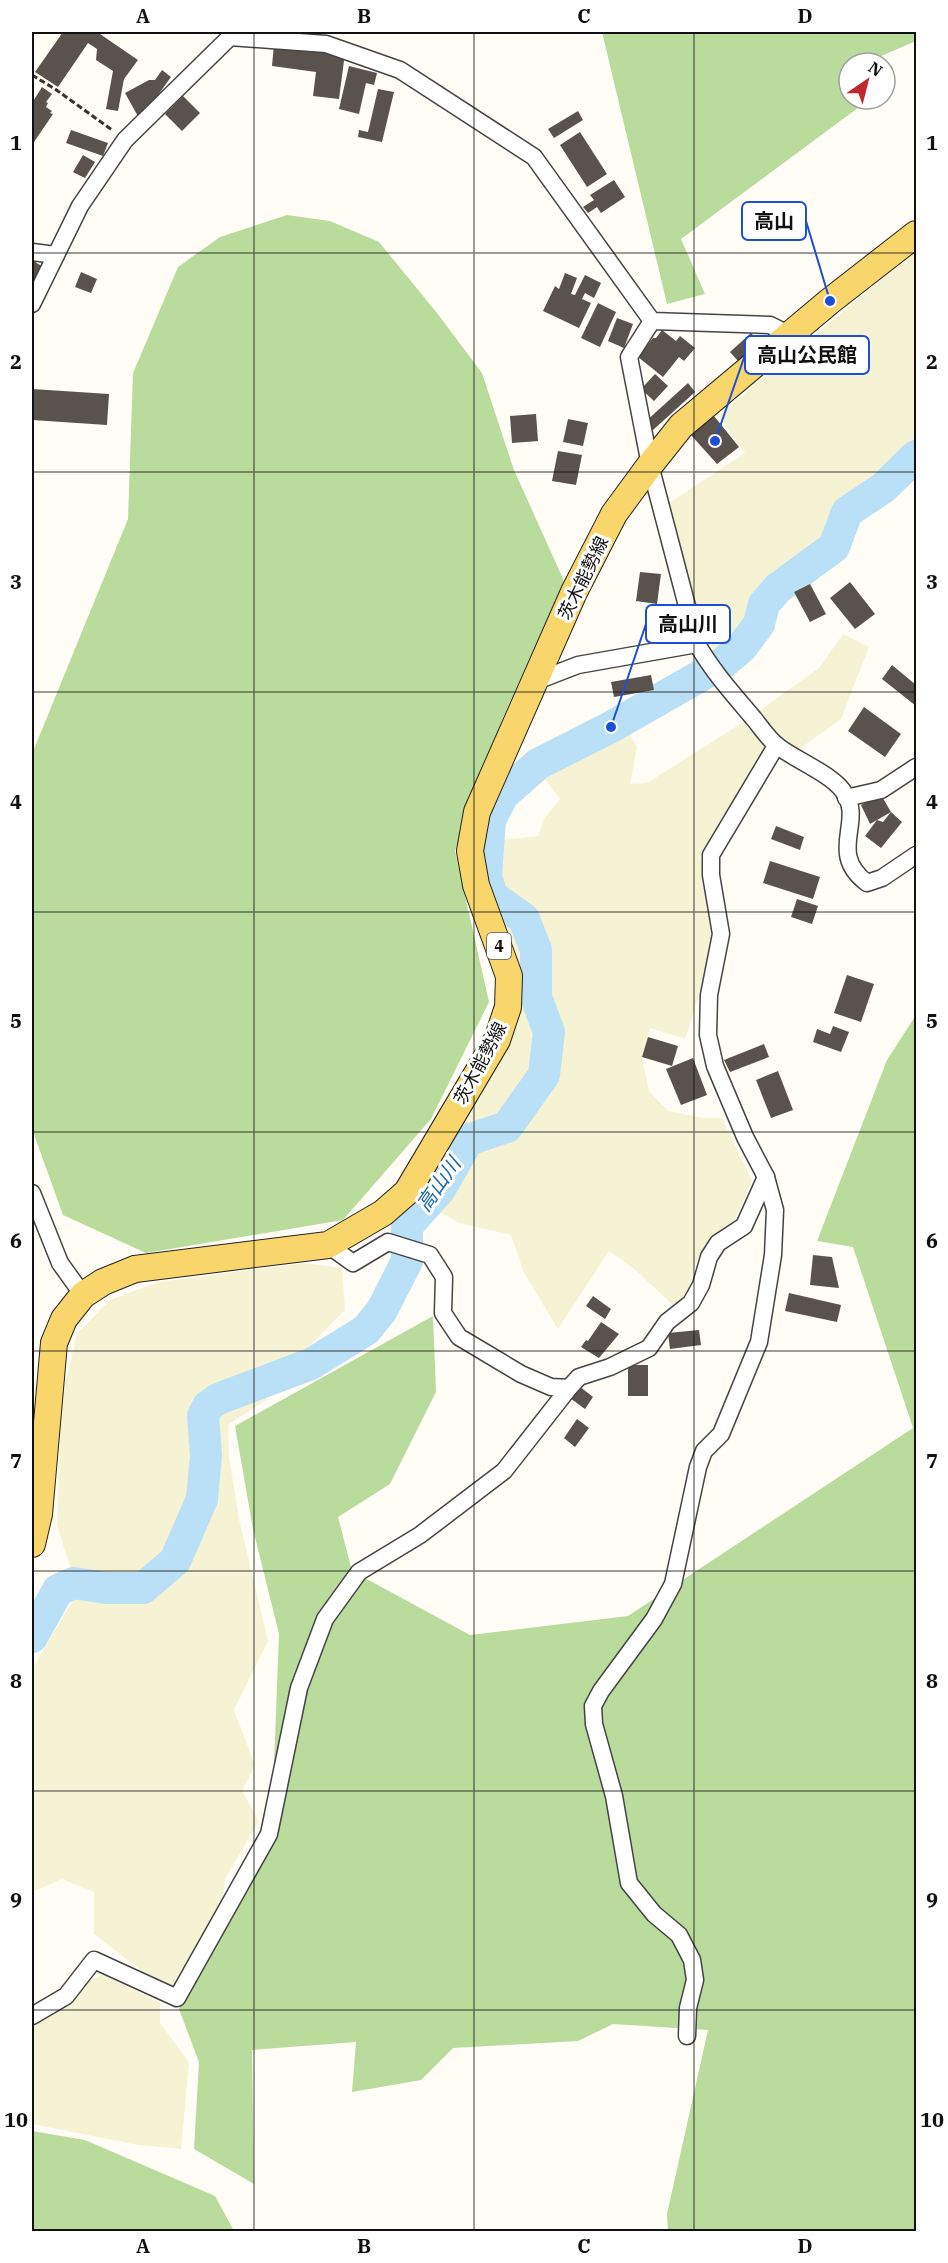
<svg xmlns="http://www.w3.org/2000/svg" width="948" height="2263" font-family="'IBM Plex Serif','Noto Sans JP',serif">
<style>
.farmland{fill:#f6f3d4}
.forest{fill:#b9dc9c}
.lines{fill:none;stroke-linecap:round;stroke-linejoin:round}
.river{stroke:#b9e0f7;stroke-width:32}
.building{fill:#5a524d}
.minor-casing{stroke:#444;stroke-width:19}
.primary-casing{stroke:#222;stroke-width:28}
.path{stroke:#333;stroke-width:3;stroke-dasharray:6 3;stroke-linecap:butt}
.minor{stroke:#fff;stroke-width:16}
.primary{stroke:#f9d66b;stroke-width:26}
.grid{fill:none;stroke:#111;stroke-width:1.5;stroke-opacity:0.55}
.labels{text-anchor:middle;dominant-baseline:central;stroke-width:6;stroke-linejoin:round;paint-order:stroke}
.shield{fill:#fff;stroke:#585858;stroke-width:1.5}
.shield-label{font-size:16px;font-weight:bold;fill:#111}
.street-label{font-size:18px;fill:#111;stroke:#fff}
.water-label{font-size:20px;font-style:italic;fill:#1768a6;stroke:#fff}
.leader{fill:none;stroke:#1d4ed8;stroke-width:2}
.callout-dot{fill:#1d4ed8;stroke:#fff;stroke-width:2}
.callout{fill:#fff;stroke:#1d4ed8;stroke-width:2}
.callout-label{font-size:20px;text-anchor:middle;font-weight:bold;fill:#111}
.neatline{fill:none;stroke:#111;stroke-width:2}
.grid-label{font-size:20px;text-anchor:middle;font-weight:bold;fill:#111}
</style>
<rect width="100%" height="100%" fill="#fffdf5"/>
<!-- farmland -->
<g class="farmland">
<polygon points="916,251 916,445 879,483 849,502 830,544 781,579 760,604 755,622 744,637 718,658 704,632 669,503 745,453 718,415"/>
<polygon points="843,634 869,647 841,719 798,750 784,737 763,755 700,857 713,942 692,1018 685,1039 650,1028 642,1057 649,1091 668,1111 704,1118 722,1118 752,1181 733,1225 706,1245 695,1264 689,1293 673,1305 633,1268 609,1251 558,1329 524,1273 511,1235 459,1223 433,1208 461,1158 444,1151 517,1024 519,978 487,887 496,841 538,836 544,819 560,799 539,771 625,727 637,747 630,784 647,783 745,721 819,668"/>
<polygon points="304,1263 342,1268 345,1310 305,1350 278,1364 266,1400 228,1425 229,1457 239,1519 268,1641 234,1710 255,1765 242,1791 259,1821 225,1879 221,1911 173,1995 94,1934 94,1892 62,1879 32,1892 32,1669 78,1592 57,1525 61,1401 77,1334 110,1300 158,1282"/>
<polygon points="103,1974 160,2003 160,2023 189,2062 181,2149 138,2145 32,2124 32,2011"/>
</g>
<!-- forest -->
<g class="forest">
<polygon points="602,32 916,32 916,41 865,63 849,63 849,99 870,99 681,239 705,294 667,304"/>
<polygon points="287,215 330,221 379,242 437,313 482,373 514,470 564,581 502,720 455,851 489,1002 431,1119 343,1220 146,1253 63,1215 32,1129 32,761 34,749 128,519 133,373 178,267 220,237"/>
<polygon points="916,1015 916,2231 668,2231 667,2214 708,2030 613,2024 578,2041 453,2048 421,2080 352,2092 356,2042 252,2050 254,2184 194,2149 199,2062 179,2009 272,1818 279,1634 253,1529 235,1426 433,1316 436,1392 390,1484 338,1517 352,1571 470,1635 628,1616 913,1428 853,1247 817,1241 887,1060"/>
<polygon points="32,2131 85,2140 215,2196 234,2231 32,2231"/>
</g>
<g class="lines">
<!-- river -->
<polyline class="river" points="32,1637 58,1590 74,1583 106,1588 143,1588 175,1561 202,1499 206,1455 203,1416 208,1406 218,1399 311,1364 366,1330 382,1310 407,1261 407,1226 440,1189 468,1140 507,1127 544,1075 549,1032 536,997 536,950 524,919 492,896 486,876 490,820 503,795 538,764 611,727 723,663 742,647 759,624 764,604 778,588 834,547 847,512 883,488 916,456"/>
</g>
<!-- building -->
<g class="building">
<polygon points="63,32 97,32 138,60 124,79 118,111 106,109 113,71 96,60 97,49 88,43 58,87 35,72"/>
<polygon points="274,44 345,53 339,99 313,96 316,72 272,66"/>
<polygon points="349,66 377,73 374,85 366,83 359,114 339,109"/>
<polygon points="162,70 171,77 140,120 125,93 149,80 155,80"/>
<polygon points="42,87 52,94 46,102 48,103 46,107 52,111 50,113 53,114 34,142 32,140 32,103"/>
<polygon points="378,89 394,92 382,142 358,137 359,130 368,132"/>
<polygon points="183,96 200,113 182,131 165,114"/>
<polygon points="578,111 583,120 554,138 548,129"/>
<polygon points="71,130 108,143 103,156 66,143"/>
<polygon points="580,132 607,174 587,187 560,145"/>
<polygon points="83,155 95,162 85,178 73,172"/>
<polygon points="614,180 625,197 601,213 597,207 588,213 583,207 594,200 590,195"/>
<polygon points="32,260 43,267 32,286"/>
<polygon points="81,272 97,279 91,293 75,287"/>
<polygon points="565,273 577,278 571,294 575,295 585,275 601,283 594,298 585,293 582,299 591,303 579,328 543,311 555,286 559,289"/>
<polygon points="598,303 616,312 600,347 581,338"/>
<polygon points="617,318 633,324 624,348 608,341"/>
<polygon points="662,330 676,341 680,336 695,348 684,361 679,357 663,377 638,357 653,338 656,338"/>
<polygon points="751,333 759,342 738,361 730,352"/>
<polygon points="655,374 668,386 654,401 641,389"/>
<polygon points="688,383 695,392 653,430 645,422"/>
<polygon points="32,389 109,394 107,425 32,420"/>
<polygon points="536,414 538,441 512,443 510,416"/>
<polygon points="714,416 739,447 717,464 691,435"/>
<polygon points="568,419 588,423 583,446 563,442"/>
<polygon points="558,451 582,455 576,485 552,481"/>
<polygon points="640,572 661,574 657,604 636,601"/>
<polygon points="850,582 875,614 855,629 830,598"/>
<polygon points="810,584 826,614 810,622 794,592"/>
<polygon points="892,665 916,685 916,706 882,679"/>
<polygon points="651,675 654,690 614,697 611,682"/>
<polygon points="864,707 901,734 885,757 848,731"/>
<polygon points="881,795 891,812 877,820 883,822 891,812 902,822 881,848 865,836 877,820 870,824 861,805"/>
<polygon points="776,826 804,837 800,850 771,839"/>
<polygon points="770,861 820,877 813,899 763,883"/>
<polygon points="797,899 818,906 812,924 791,917"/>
<polygon points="847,975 874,984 861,1022 834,1013"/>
<polygon points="833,1026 849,1032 841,1052 813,1042 817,1029 830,1034"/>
<polygon points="648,1037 678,1046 672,1066 642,1057"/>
<polygon points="764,1044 769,1057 730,1072 724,1060"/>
<polygon points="693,1058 707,1095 681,1105 666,1069"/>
<polygon points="778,1071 793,1110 771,1118 756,1080"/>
<polygon points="813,1255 832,1257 839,1288 810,1285"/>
<polygon points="789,1293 841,1305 837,1322 785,1311"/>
<polygon points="593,1296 611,1309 605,1319 586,1306"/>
<polygon points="601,1322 619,1334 599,1358 581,1347 586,1340 588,1341"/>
<polygon points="699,1330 701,1345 670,1349 668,1333"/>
<rect x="628" y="1365" width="20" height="31"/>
<polygon points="579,1386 593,1397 585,1409 570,1398"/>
<polygon points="577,1419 589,1428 575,1447 564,1438"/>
</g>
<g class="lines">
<defs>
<g id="minor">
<polyline points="32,252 56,255"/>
<polyline points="32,304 80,206 125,140 230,37 326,44 400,70 534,157 652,321 770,325 790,335"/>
<path d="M652 321 629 357 650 465 697 644C713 672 734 695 755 720 762 729 770 741 779 747 796 760 831 774 843 791 866 821 826 852 867 883L882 878 916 855"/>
<polyline points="534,682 578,665 697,644"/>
<polyline points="846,798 881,790 916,767"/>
<polyline points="32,1193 60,1263 83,1295"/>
<polyline points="328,1245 353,1263 388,1242 430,1255 444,1277 443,1313 459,1337 521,1374 551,1387 569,1388 579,1377 610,1367 649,1348 667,1322 691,1303 701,1285 709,1257 718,1243 744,1226 766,1177"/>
<polyline points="32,2016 66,1996 94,1960 177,1998 269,1834 299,1688 325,1619 359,1572 420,1535 504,1471 569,1388"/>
<polyline points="687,2036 688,2008 695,1980 692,1960 679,1935 654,1914 629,1883 614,1796 594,1724 593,1706 601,1691 654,1619 673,1584 698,1467 704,1451 721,1434 759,1342 773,1255 775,1210 766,1177 745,1137 715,1066 708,1035 709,995 721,934 711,875 711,855 776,746"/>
</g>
<polyline id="primary" points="32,1544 39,1514 54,1343 64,1319 83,1295 103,1282 135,1269 328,1245 383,1213 407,1192 497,1040 508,1007 509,976 476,885 470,851 477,812 574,592 614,514 650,465 681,426 830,301 916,234"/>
</defs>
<!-- minor casing -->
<use href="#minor" class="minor-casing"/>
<!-- primary casing -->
<use href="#primary" class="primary-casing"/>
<!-- path -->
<polyline class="path" points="32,75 55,89 112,130"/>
<!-- minor -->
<use href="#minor" class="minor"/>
<!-- primary -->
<use href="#primary" class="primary"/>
</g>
<!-- grid -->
<path class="grid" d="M254 32V2232M474 32V2232M694 32V2232M32 253H916M32 472H916M32 692H916M32 912H916M32 1132H916M32 1351H916M32 1571H916M32 1791H916M32 2010H916"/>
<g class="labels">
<!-- shield labels -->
<rect class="shield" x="487" y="933" width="24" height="26" rx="4.5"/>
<g class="shield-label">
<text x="499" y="946">4</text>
</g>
<!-- street labels -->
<g class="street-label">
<text transform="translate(583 578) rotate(-64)">茨木能勢線</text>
<text transform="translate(480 1063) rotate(-62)">茨木能勢線</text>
</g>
<!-- water labels -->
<g class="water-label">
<text transform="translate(438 1184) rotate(-55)">高山川</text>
</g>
</g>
<!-- callouts -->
<path class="leader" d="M830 301L806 221M715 441L745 355M611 727L646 624"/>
<g class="callout-dot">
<circle cx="830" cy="301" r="6"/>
<circle cx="715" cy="441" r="6"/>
<circle cx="611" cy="727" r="6"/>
</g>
<g class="callout">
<rect x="742" y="202" width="64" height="38" rx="6"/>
<rect x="745" y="336" width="124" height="38" rx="6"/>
<rect x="646" y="605" width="84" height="38" rx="6"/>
</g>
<g class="callout-label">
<text x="774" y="228">高山</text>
<text x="807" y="362">高山公民館</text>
<text x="688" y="631">高山川</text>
</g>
<!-- border -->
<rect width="948" height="2263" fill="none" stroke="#ffffff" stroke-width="66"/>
<!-- north arrow -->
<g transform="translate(867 81) rotate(35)"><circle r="28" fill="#ffffff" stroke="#a0a0a0" stroke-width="1.5"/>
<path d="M0-4.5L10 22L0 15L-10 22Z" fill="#c4262e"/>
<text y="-9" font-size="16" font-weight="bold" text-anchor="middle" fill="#111111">N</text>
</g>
<rect x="33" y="33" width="882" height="2197" class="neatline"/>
<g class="grid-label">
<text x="143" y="23">A</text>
<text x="364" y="23">B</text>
<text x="584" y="23">C</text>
<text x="805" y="23">D</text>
<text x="16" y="150">1</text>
<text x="932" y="150">1</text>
<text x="16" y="369">2</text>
<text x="932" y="369">2</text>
<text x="16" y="589">3</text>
<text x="932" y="589">3</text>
<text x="16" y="809">4</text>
<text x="932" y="809">4</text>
<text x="16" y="1028">5</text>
<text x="932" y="1028">5</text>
<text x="16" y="1248">6</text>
<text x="932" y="1248">6</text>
<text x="16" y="1468">7</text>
<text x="932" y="1468">7</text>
<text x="16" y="1688">8</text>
<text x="932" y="1688">8</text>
<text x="16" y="1907">9</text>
<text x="932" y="1907">9</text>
<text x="16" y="2127">10</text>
<text x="932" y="2127">10</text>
<text x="143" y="2253">A</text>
<text x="364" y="2253">B</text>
<text x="584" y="2253">C</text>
<text x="805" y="2253">D</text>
</g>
</svg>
